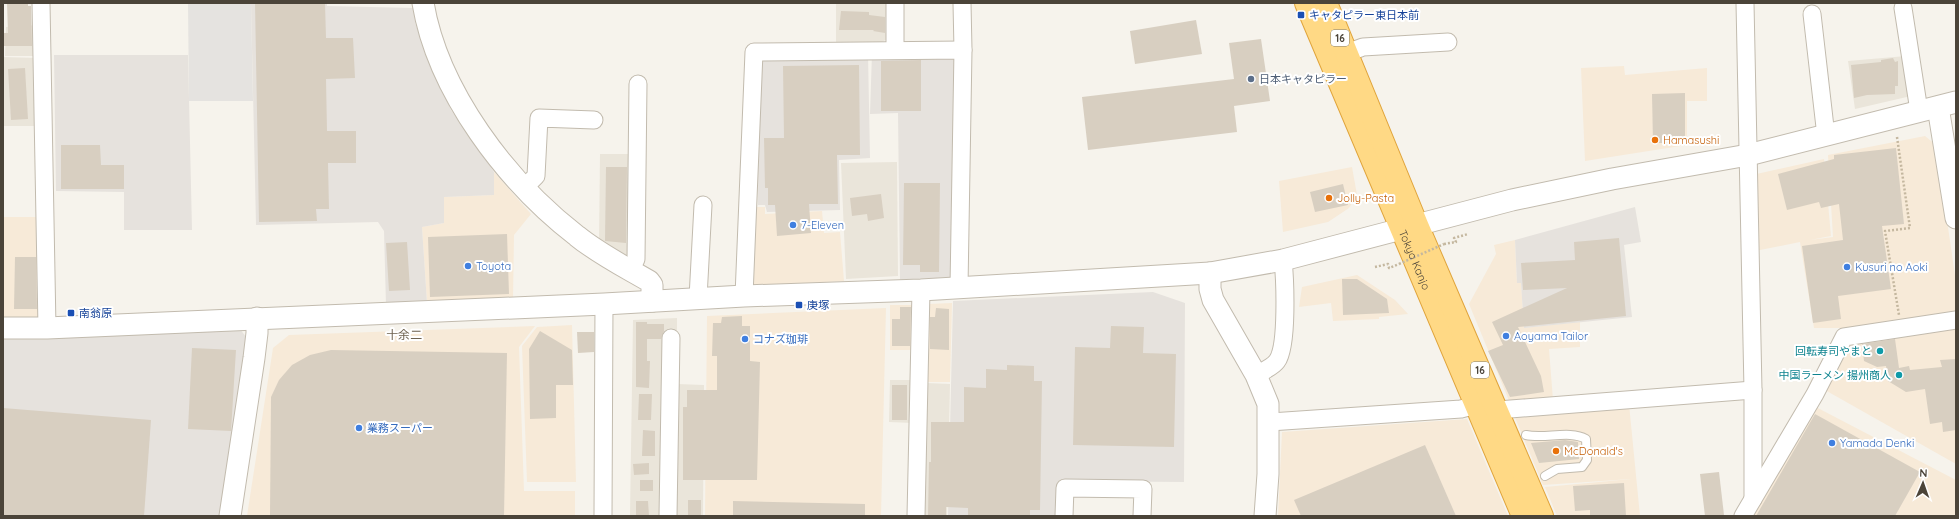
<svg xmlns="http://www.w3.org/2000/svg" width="1959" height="519" font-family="Quicksand,'Noto Sans JP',sans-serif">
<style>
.residential{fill:#eae5da}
.commercial{fill:#f7ead8}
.industrial{fill:#e6e2dd}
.parking{fill:#e5e3e0}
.building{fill:#d8cfc1}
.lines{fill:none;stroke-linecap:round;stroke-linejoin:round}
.service-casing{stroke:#c2bbae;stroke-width:10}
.minor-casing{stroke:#c2bbae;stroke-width:19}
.tertiary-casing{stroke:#c2bbae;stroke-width:23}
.trunk-casing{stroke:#e0a43c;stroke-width:24}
.path{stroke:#c4b79f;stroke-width:2.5;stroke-dasharray:2 2;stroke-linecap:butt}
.service{stroke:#fff;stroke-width:8}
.minor{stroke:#fff;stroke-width:17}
.tertiary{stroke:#fff;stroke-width:21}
.trunk{stroke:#ffd985;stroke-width:22}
.path-bridge{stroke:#c4b79f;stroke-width:2.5;stroke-dasharray:2 2;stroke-linecap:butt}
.transit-dot{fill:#1a4fb4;stroke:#fff;stroke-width:1.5}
.service-dot{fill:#5c6f8a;stroke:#fff;stroke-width:1.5}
.food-dot{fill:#e8710a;stroke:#fff;stroke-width:1.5}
.shop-dot{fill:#3f7fe0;stroke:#fff;stroke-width:1.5}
.culture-dot{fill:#0f9aa8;stroke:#fff;stroke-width:1.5}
.labels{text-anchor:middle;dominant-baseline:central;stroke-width:4;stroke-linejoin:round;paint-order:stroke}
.shield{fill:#fff;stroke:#817c74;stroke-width:1}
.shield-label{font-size:10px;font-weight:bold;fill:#4b4439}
.transit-label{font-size:11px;fill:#164399;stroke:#fff;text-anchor:start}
.service-label{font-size:11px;fill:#4e5e75;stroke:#fff;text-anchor:start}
.food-label{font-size:11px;fill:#c56008;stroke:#fff;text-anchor:start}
.shop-label{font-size:11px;fill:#366cbe;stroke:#fff;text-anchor:start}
.street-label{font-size:11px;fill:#4b4439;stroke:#fff}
.culture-label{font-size:11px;fill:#0d838f;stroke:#fff;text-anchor:end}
.neighbourhood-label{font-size:12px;fill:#6e6250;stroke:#fff}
</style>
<rect width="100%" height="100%" fill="#f6f3ec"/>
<!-- residential -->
<g class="residential">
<polygon points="836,3 889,3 889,38 882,42 836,43"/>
<polygon points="37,25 38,56 5,56 6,27"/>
<polygon points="1906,56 1911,96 1855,109 1848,61"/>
<polygon points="3,57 38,58 37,126 3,126"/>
<polygon points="600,154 635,154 632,264 599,243"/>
<polygon points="897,162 898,276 846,279 841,163"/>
<polygon points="677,318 677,384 704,385 703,516 630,516 633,320"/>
<polygon points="890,380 914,380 913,423 889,422"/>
<polygon points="926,383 950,384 947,516 923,516"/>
</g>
<!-- commercial -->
<g class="commercial">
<polygon points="1624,66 1625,75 1707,68 1707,101 1687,101 1687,145 1585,161 1581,68"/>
<polygon points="1925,136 1936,145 1956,282 1956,311 1954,313 1847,328 1814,328 1800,242 1755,251 1752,175 1824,159 1831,236 1810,240 1833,237 1828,155"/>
<polygon points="1352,167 1357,195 1349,208 1328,222 1283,232 1279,181"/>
<polygon points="494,172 531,214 514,235 513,299 427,303 422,227 444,223 444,197 494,195"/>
<polygon points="756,207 765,207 765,214 822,211 824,233 840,232 844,281 753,286"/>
<rect x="3" y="217" width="41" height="102"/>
<polygon points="1515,240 1517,283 1521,282 1524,328 1580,322 1580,347 1549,349 1553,400 1510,403 1469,304 1496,254 1494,245"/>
<polygon points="1357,275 1395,300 1408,314 1379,317 1379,319 1333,321 1331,303 1299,307 1302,287"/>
<polygon points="952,303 950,382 926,382 928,304"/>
<polygon points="890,305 916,305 915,350 890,350"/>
<polygon points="886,308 881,516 705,516 707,316"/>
<polygon points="572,325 576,482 527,482 522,346 537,327"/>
<polygon points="535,326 519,347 524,491 575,491 575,516 247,516 273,348 289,335"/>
<polygon points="1956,327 1956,464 1825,390 1851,340"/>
<polygon points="1629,404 1640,516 1557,516 1545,487 1631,479 1543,485 1514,415"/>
<polygon points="1812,405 1956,480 1956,516 1748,516"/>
<polygon points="1467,419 1508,516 1278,516 1282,432"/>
</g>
<!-- industrial -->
<g class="industrial">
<polygon points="251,3 327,3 327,6 414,8 415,23 432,68 451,110 494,172 494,195 444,197 444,223 422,227 427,303 386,305 384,231 378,222 256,225"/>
<polygon points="872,53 957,56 954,277 900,280 898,113 870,114"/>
<polygon points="868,54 870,158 839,160 840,210 767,212 765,205 758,205 759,61"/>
<polygon points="54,55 188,55 192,230 124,230 124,192 56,191"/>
<polygon points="1635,207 1641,242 1624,245 1632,317 1524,328 1521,283 1517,283 1515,240"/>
<polygon points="1153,292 1185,303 1184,482 1058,481 1057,516 948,516 953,301"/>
<polygon points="240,329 246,337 221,516 3,516 3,338 131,335"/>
</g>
<!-- parking -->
<polygon class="parking" points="188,3 251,3 253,101 189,101"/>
<!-- building -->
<g class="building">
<polygon points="7,3 28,3 28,6 31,6 32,46 3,46 3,33 8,33"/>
<polygon points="255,3 325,3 326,38 353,38 355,78 326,79 327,131 356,131 356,163 328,163 329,209 316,209 317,221 259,222"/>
<polygon points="841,11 869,12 869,15 885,17 885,33 873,31 874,30 839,30"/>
<polygon points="1196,20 1202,54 1135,64 1130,31"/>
<polygon points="1261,39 1270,101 1234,106 1237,132 1088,150 1082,97 1234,79 1229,43"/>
<polygon points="1893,58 1895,62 1898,61 1898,86 1895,86 1895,94 1867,95 1854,98 1851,65 1881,62 1881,60"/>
<polygon points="921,60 921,111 881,111 881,61"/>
<polygon points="859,65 860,155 837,155 838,204 809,204 811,233 777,236 775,205 768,205 768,188 765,188 764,138 784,138 783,66"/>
<polygon points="25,68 28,119 11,120 8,69"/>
<polygon points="1685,93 1685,143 1653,143 1652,94"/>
<polygon points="61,145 100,145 101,165 124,165 124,189 61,189"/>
<polygon points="1896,148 1904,224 1882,226 1891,289 1838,296 1841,319 1813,323 1802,246 1843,240 1839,204 1821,208 1819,202 1787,210 1778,174 1834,159 1834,155"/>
<polygon points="606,167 627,167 626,243 605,241"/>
<polygon points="904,183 940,183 939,272 920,272 920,265 903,265"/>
<polygon points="1343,184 1348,205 1315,212 1310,192"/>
<polygon points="881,194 884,218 868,221 867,214 852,216 850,198"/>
<polygon points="507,234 509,294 430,297 428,237"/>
<polygon points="1619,238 1626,316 1518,327 1541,376 1544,392 1510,397 1488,351 1503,345 1492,322 1567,288 1523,290 1521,263 1575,260 1574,242"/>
<polygon points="407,242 410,290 389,291 386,243"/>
<polygon points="15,257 36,257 37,309 14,309"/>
<polygon points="1342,279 1357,279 1387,299 1389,313 1343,315"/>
<polygon points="900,307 911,307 910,346 892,346 892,319 900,319"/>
<polygon points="936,308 949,309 949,350 930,349 930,317 935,317"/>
<polygon points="742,316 742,326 750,326 750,361 760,362 757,480 683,480 683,407 687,407 687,390 717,390 717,356 712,356 713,323 721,323 722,317"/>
<polygon points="636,322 647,322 647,324 664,324 664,331 661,339 647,339 647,361 650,361 649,388 636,387"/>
<polygon points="1111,326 1144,327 1143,353 1176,354 1174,447 1073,445 1075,347 1110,348"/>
<polygon points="540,331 572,350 573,385 556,385 556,418 530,419 529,349"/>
<polygon points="577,332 594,332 594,352 578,353"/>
<polygon points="1895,339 1899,368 1909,366 1910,370 1942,367 1940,360 1956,359 1956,430 1943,432 1942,422 1930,424 1925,389 1906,392 1888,381 1886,366 1877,367 1864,361 1862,344"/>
<polygon points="192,348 236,350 231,431 188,429"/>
<polygon points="331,350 507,353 504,516 270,516 271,397 279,380 292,365 310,355"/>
<polygon points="1007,365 1034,366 1034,381 1042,381 1040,510 1030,510 1030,516 968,516 968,508 946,507 946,516 928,516 929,462 931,462 931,422 964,422 964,387 986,388 986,369 1007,370"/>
<rect x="892" y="385" width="15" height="35"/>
<polygon points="639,394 652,394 651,420 638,420"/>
<polygon points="3,408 151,420 144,516 3,516"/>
<polygon points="1815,414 1920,472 1895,516 1756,516"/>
<polygon points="643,430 655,431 655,456 642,456"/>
<polygon points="1565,440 1578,442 1579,459 1539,463 1531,443"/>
<polygon points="1425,445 1456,516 1301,516 1294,500"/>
<polygon points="649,463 649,474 634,475 633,464"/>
<polygon points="1719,472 1724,515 1705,516 1700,474"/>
<rect x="640" y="480" width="13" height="11"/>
<polygon points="1624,483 1626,516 1590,516 1590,510 1575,511 1573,486"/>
<rect x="688" y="500" width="13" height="16"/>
<polygon points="636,501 648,501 649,516 636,516"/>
<polygon points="733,501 865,504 865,516 733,516"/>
</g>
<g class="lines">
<defs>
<path id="service" d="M1526 435C1545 439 1570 430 1586 439L1587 460 1582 467 1557 469 1545 476"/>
<g id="minor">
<polyline points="41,3 47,328"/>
<polyline points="895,3 895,50"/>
<polyline points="962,3 963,50"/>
<polyline points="1745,3 1753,390 1753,499"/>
<polyline points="1903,8 1919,111"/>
<polyline points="1812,14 1826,136"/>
<polyline points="1336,57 1363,47 1448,42"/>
<polyline points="524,188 536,176 539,118 594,120"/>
<polyline points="631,270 636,259 638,84"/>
<polyline points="744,296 754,52 963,50 959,287"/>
<polyline points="698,298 703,205"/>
<path d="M1256 375C1263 371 1273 367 1277 361 1288 346 1285 279 1283 260"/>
<polyline points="1498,410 1753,390"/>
<polyline points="1269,422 1461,409 1476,405"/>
<polyline points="603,516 604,304"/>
<polyline points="668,516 671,338"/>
<polyline points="916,516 921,290"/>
<polyline points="1064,516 1065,488 1143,489 1142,516"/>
<polyline points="1743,516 1815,394 1844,337 1956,320"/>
</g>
<g id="tertiary">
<path d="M423 3C438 92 507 182 577 236 599 254 625 267 649 281L652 285V301"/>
<polyline points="1938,107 1956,218"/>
<polyline points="1210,273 1210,289 1213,300 1256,375 1268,404 1268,474 1265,516"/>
<polyline points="3,328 47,328 604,304 744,296 921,290 1210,273 1283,260 1512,200 1612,179 1748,155 1956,102"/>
<polyline points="230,516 254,358 257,333 257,318"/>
</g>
<g id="trunk">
<path id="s1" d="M1306 3 1523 516"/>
<polyline points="1326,3 1417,225 1542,516"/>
</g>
</defs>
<!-- service casing -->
<use href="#service" class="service-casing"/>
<!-- minor casing -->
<use href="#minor" class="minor-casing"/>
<!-- tertiary casing -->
<use href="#tertiary" class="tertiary-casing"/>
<!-- trunk casing -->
<use href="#trunk" class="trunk-casing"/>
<!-- path -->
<g class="path">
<polyline points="1897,137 1910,228 1885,231 1899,315"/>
<polyline points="1444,244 1456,242 1454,238 1468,234"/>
<polyline points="1375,267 1388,264 1389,268 1399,264"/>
</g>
<!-- service -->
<use href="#service" class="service"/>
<!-- minor -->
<use href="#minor" class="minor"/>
<!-- tertiary -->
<use href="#tertiary" class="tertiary"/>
<!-- trunk -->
<use href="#trunk" class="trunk"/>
<!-- path-bridge -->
<polyline class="path-bridge" points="1399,264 1444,244"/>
</g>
<!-- markers -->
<g class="transit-dot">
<rect x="1297" y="11" width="8" height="8" rx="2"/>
<rect x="795" y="301" width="8" height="8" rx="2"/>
<rect x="67" y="309" width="8" height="8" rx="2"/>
</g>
<circle class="service-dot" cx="1251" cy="79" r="4"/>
<g class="food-dot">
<circle cx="1655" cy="140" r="4"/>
<circle cx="1329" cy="198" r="4"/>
<circle cx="1556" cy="451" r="4"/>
</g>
<g class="shop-dot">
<circle cx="793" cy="225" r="4"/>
<circle cx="468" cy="266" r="4"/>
<circle cx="1847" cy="267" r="4"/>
<circle cx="1506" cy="336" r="4"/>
<circle cx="745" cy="339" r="4"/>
<circle cx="359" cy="428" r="4"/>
<circle cx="1832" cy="443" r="4"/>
</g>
<g class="culture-dot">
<circle cx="1880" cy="351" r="4"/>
<circle cx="1899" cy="375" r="4"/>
</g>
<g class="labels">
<!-- shield labels -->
<g class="shield">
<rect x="1331" y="30" width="18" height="16" rx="3"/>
<rect x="1471" y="362" width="18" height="16" rx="3"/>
</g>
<g class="shield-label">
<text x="1340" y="38">16</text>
<text x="1480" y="370">16</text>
</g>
<!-- transit labels -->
<g class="transit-label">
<text x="1309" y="15">キャタピラー東日本前</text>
<text x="807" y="305">庚塚</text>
<text x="79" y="313">南翁原</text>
</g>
<!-- service labels -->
<g class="service-label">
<text x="1259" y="79">日本キャタピラー</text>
</g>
<!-- food labels -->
<g class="food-label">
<text x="1663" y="140">Hamasushi</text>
<text x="1337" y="198">Jolly-Pasta</text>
<text x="1564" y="451">McDonald's</text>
</g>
<!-- shop labels -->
<g class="shop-label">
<text x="801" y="225">7-Eleven</text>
<text x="476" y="266">Toyota</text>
<text x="1855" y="267">Kusuri no Aoki</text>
<text x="1514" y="336">Aoyama Tailor</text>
<text x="753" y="339">コナズ珈琲</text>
<text x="367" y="428">業務スーパー</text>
<text x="1840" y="443">Yamada Denki</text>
</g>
<!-- street labels -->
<g class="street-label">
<text stroke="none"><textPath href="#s1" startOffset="279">Tokyo Kanjo</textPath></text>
</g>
<!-- culture labels -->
<g class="culture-label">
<text x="1872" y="351">回転寿司やまと</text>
<text x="1891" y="375">中国ラーメン 揚州商人</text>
</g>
<!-- neighbourhood labels -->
<g class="neighbourhood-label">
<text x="404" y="334">十余二</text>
</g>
</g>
<!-- border -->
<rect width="1959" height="519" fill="none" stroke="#4b4439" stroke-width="8"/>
<!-- north arrow -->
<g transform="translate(1923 483) rotate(2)" stroke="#ffffff" stroke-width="3" paint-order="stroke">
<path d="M0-3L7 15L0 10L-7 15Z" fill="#4b4439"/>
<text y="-6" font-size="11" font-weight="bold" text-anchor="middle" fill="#4b4439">N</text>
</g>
</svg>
